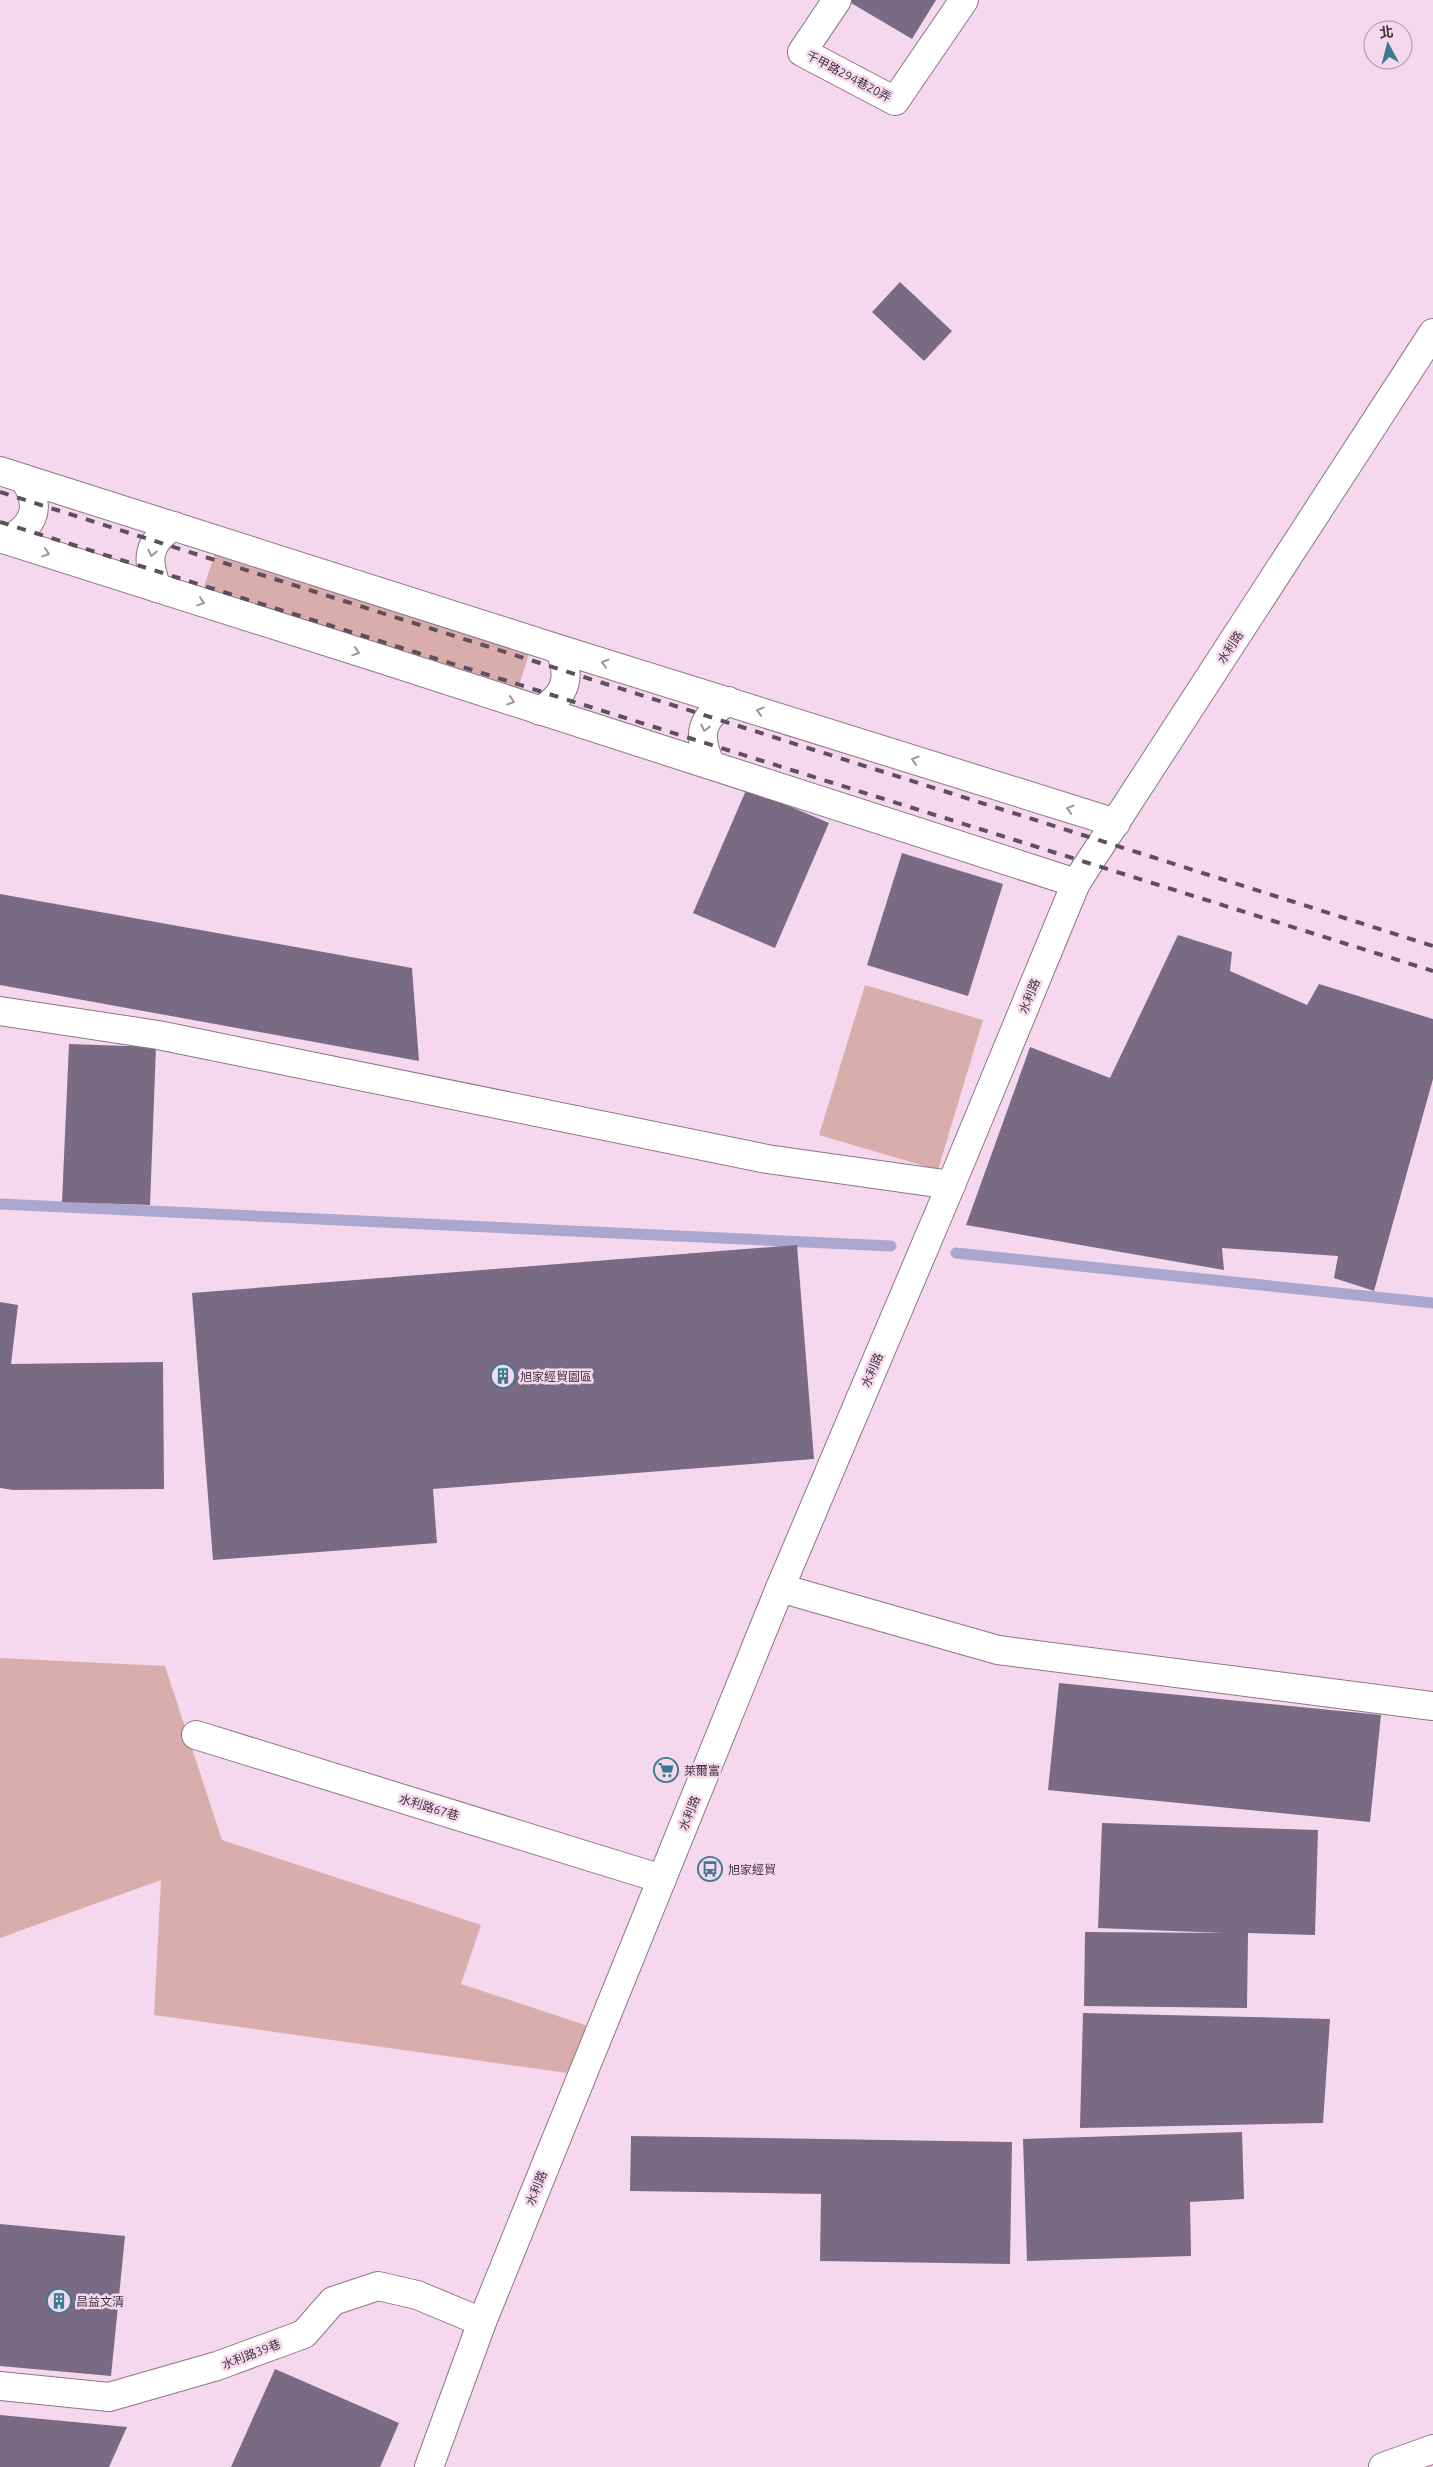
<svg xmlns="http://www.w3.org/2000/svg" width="1433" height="2467" font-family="Ubuntu,'Noto Sans TC',sans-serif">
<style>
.green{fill:#d9adac}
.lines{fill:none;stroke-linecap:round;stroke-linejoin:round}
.stream{stroke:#aaa6cd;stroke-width:11}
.building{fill:#7a6b84}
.minor-casing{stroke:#8f7589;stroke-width:30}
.minor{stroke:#fff;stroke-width:28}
.rail{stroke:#5e4f5a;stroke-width:4;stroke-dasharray:9 9;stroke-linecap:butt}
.oneway{stroke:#9e989d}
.labels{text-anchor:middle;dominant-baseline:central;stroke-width:5;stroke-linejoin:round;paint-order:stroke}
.street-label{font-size:12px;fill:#3e323b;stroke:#f5d8ee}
.poi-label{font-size:12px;fill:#3e323b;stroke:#f5d8ee;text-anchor:start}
</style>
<rect width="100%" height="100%" fill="#f5d8ee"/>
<!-- green -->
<g class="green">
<polygon points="217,547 531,648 516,694 202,593"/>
<polygon points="865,985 983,1020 938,1170 819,1135"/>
<polygon points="0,1658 165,1666 222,1840 481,1925 461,1984 594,2028 574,2074 154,2015 161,1880 0,1938"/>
</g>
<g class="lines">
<!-- stream -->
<g class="stream">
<polyline points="0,1204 891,1246"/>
<polyline points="956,1253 1433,1303"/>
</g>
</g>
<!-- building -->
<g class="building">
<polygon points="846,0 936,0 912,39"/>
<polygon points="900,282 952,331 924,361 872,312"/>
<polygon points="747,788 829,823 775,948 693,913"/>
<polygon points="902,853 1003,884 968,996 867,965"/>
<polygon points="0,894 412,968 419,1061 0,985"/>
<polygon points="1178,935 1232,952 1230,971 1307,1005 1319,984 1433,1019 1433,1079 1374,1291 1334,1278 1338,1256 1222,1248 1224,1270 966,1225 1030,1047 1110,1078"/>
<polygon points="69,1044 156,1047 150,1205 62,1202"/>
<polygon points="797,1245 814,1459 433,1489 437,1543 213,1560 192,1293"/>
<polygon points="0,1302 18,1305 11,1364 163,1362 164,1489 13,1490 0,1488"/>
<polygon points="1059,1683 1381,1715 1370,1822 1048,1790"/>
<polygon points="1102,1823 1318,1830 1315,1935 1248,1933 1247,2008 1084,2006 1085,1932 1224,1933 1098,1928"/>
<polygon points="1083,2013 1330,2019 1323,2123 1080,2128"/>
<polygon points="1242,2132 1244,2199 1190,2202 1191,2256 1027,2261 1023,2139"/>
<polygon points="631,2136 1012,2142 1010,2264 820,2261 821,2194 630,2191"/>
<polygon points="0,2224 125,2236 111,2376 0,2366"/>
<polygon points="275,2369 399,2423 380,2467 231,2467"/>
<polygon points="0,2415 127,2427 109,2467 0,2467"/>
</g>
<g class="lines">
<defs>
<g id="minor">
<polyline points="837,0 802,52 895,101 964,0"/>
<polyline points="0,471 559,649 1116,823"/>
<path d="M0 538C359 652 718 765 1076 883"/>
<path d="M6 540C35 527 42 506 24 479"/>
<path d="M157 588C146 560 147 542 174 526"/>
<path d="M540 711C566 695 572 678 559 649"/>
<path d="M710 763C697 735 701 718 728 701"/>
<polyline points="0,1011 158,1035 767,1159 951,1185"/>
<polyline points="780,1588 998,1650 1433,1706"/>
<polyline points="196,1735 662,1879"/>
<polyline points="0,2386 109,2397 217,2366 304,2334 333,2301 378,2286 417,2295 482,2322"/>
<polyline points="429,2467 482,2322 780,1588 951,1185 1076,883 1433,333"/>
<polyline points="1383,2467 1433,2449"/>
</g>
</defs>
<!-- minor casing -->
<use href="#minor" class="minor-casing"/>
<!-- minor -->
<use href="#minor" class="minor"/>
<!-- rail -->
<g class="rail">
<polyline points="0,492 1433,946"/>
<polyline points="0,522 1433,971"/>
</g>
</g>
<!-- one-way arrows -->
<defs><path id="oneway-chevron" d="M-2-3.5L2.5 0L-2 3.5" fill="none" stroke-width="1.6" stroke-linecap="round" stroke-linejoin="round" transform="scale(1.25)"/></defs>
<g class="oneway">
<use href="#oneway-chevron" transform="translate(46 553) rotate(18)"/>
<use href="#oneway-chevron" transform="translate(152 553) rotate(102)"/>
<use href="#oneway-chevron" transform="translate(201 602) rotate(18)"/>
<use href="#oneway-chevron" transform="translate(356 652) rotate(18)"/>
<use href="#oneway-chevron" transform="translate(605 663) rotate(-163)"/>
<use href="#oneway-chevron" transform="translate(511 701) rotate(18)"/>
<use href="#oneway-chevron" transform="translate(760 711) rotate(-163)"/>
<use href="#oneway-chevron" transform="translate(705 728) rotate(104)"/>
<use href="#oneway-chevron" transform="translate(915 760) rotate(-163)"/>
<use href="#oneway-chevron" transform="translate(1070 809) rotate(-163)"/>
</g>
<!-- icons -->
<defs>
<symbol id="building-ring" viewBox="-11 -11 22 22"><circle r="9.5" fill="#f5d8ee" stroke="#3b7b8f" stroke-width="1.5"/><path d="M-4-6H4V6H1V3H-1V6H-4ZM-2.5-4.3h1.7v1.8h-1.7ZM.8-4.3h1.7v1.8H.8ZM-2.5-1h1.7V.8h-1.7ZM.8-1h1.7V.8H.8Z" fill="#3b7b8f"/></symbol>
<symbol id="supermarket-ring" viewBox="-11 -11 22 22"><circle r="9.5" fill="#f5d8ee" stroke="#3b7b8f" stroke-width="1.5"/><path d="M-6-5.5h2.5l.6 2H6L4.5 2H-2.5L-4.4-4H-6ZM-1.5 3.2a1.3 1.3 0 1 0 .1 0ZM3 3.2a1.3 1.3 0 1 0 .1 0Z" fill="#3b7b8f"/></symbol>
<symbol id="bus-ring" viewBox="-11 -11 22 22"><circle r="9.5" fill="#f5d8ee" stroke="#3b7b8f" stroke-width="1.5"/><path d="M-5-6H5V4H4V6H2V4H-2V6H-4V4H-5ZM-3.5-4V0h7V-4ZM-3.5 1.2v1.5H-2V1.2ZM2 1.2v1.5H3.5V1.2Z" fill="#3b7b8f"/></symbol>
</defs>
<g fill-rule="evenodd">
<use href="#building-ring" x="489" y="1362" width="28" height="28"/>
<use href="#supermarket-ring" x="652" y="1756" width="28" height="28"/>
<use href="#bus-ring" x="696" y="1855" width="28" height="28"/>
<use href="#building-ring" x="45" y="2287" width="28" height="28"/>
</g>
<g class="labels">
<!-- street labels -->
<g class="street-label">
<text transform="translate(849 76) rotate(28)">千甲路294巷20弄</text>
<text transform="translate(1230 647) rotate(-57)">水利路</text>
<text transform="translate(1029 996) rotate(-68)">水利路</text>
<text transform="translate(872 1370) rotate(-67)">水利路</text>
<text transform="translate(429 1807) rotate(17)">水利路67巷</text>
<text transform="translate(689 1813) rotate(-68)">水利路</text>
<text transform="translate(536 2188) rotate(-68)">水利路</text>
<text transform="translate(251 2354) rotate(-21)">水利路39巷</text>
</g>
<!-- poi labels -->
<g class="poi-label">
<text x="520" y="1376">旭家經貿園區</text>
<text x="684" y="1770">萊爾富</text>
<text x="728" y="1869">旭家經貿</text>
<text x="76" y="2301">昌益文清</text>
</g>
</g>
<!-- north arrow -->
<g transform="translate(1388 45) rotate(353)"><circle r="24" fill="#f5d8ee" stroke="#ac96a6"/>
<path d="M0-4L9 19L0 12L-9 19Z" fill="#3b7b8f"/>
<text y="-8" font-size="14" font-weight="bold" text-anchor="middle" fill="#3e323b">北</text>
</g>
</svg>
